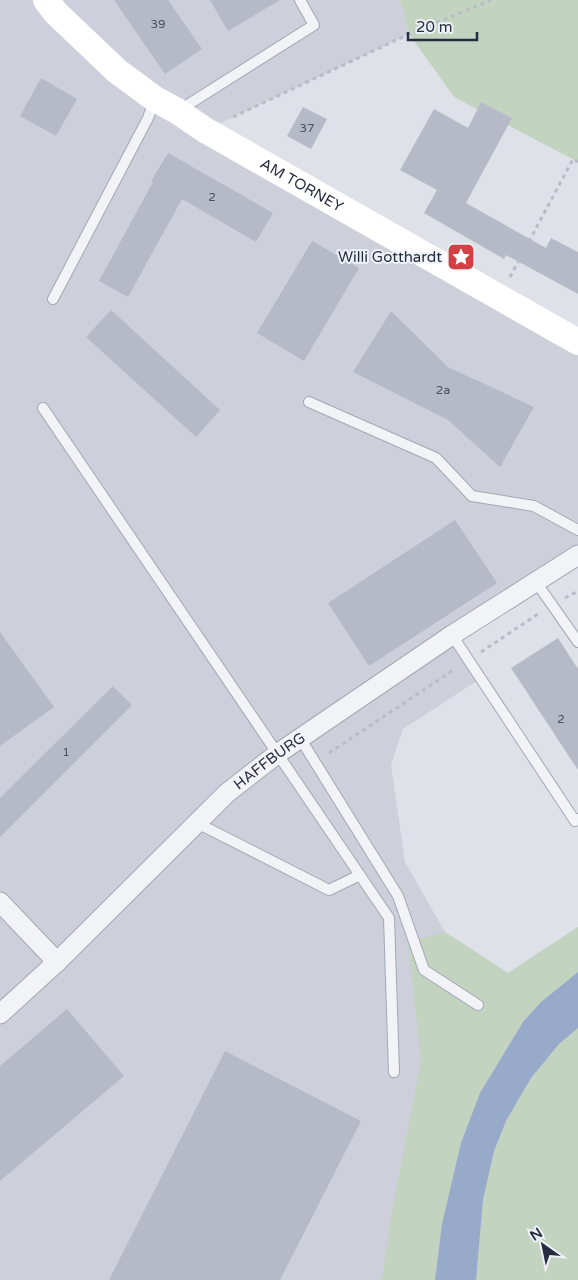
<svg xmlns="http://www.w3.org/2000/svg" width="578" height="1280" font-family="'Varela Round',sans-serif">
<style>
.built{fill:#cdd0db}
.green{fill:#c2d3c0}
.water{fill:#98aaca}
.building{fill:#b6bac6}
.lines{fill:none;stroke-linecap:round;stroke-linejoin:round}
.lane-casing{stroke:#a4a7b3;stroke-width:12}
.street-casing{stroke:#a4a7b3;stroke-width:21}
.path{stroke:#b9bcc4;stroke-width:3;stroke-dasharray:4 4;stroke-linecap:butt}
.lane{stroke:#f2f3f7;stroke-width:10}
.street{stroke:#f2f3f7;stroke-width:19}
.secondary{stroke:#fff;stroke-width:26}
.labels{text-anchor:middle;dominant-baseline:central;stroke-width:4;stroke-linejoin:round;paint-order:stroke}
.number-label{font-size:12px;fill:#4b5062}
.street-label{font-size:15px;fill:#272d40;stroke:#eef1f6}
.poi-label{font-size:15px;fill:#272d40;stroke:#eef1f6;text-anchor:end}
</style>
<rect width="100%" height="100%" fill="#dfe1e9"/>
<!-- built -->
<polygon class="built" points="0,0 400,0 409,34 206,130 578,342 578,555 452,635 480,679 403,729 391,765 405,862 445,932 508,973 578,927 578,1280 0,1280"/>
<!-- green -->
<g class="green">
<polygon points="400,0 578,0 578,162 454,97 409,34"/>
<polygon points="578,927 578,972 541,1002 523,1022 480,1093 461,1143 442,1224 435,1280 382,1280 391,1217 421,1061 408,942 445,932 508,973"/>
<polygon points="578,1028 578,1280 476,1280 483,1200 494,1151 506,1121 531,1078 559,1044"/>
</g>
<!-- water -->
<polygon class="water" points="578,972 578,1028 559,1044 531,1078 506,1121 494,1151 483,1200 476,1280 435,1280 442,1224 461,1143 480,1093 523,1022 541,1002"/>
<!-- building -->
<g class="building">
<polygon points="114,0 168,0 202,49 165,74"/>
<polygon points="210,0 280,0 228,31"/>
<polygon points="41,78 77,99 56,136 20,116"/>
<polygon points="481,102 512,118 466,203 546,248 551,238 578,252 578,294 506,255 504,259 424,213 437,190 400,170 434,109 468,128"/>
<polygon points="303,107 327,119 311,149 287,136"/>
<polygon points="168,153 273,213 256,242 182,199 128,297 99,281 153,182 151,181"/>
<polygon points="312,241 359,268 304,361 257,333"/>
<polygon points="111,310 220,410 196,437 86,337"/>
<polygon points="391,311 448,367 534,407 500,467 448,420 353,372"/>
<polygon points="455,520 497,583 369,666 328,603"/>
<polygon points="0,632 54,707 0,746"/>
<polygon points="558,638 578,669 578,770 511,668"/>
<polygon points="113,686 132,705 0,837 0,798"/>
<polygon points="67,1009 124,1076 0,1181 0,1066"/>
<polygon points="225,1051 361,1121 280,1280 109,1280"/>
</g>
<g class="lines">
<defs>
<g id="lane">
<polyline points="178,111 314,25 300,0"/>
<polyline points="53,299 148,118 155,99"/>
<polyline points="309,402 436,458 472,496 534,506 578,530"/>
<polyline points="43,408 389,918 394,1072"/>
<polyline points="536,582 578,642"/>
<polyline points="452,635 575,821 578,819"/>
<polyline points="300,738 398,896 424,970 478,1005"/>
<polyline points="197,823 329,890 360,875"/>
</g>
<g id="street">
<polyline points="0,902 57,962"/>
<path id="s1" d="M0 1014 57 962 227 793 277 754 452 635 578 555"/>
</g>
</defs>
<!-- lane casing -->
<use href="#lane" class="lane-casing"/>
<!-- street casing -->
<use href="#street" class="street-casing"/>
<!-- path -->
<g class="path">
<polyline points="233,117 409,34 491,0"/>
<polyline points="510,277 573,159 578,162"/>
<polyline points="565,598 578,591"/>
<polyline points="481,652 538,614"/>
<polyline points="329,753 455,669"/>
</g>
<!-- lane -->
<use href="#lane" class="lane"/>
<!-- street -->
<use href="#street" class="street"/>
<!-- secondary -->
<path class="secondary" id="s2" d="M46 0 56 13 117 71 155 99 177 111 205 130 578 342"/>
</g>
<!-- icons -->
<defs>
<symbol id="sight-square" viewBox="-11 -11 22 22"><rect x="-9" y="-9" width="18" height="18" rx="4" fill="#d33f43" stroke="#eef1f6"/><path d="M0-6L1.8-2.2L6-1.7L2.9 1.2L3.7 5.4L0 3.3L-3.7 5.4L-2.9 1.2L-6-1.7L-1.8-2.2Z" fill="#fff"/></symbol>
</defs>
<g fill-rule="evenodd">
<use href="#sight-square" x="445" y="241" width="32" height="32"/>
</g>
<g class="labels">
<!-- number labels -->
<g class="number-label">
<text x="158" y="24">39</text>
<text x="307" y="128">37</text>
<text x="212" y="197">2</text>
<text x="443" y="390">2a</text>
<text x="561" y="719">2</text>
<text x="66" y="752">1</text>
</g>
<!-- street labels -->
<g class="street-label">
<text stroke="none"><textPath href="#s2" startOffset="318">AM TORNEY</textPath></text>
<text stroke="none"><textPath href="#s1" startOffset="370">HAFFBURG</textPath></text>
</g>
<!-- poi labels -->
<g class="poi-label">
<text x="442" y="257">Willi Gotthardt</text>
</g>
</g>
<!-- north arrow -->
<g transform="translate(543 1245) rotate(327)" stroke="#eef1f6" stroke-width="4" paint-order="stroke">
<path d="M0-4L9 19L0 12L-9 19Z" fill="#272d40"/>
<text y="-8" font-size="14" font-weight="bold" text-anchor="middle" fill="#272d40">N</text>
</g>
<!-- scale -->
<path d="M408 32v8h69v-8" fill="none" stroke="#272d40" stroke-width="2.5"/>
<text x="416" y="32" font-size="15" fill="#272d40" stroke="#eef1f6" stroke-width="4" paint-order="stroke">20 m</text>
</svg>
